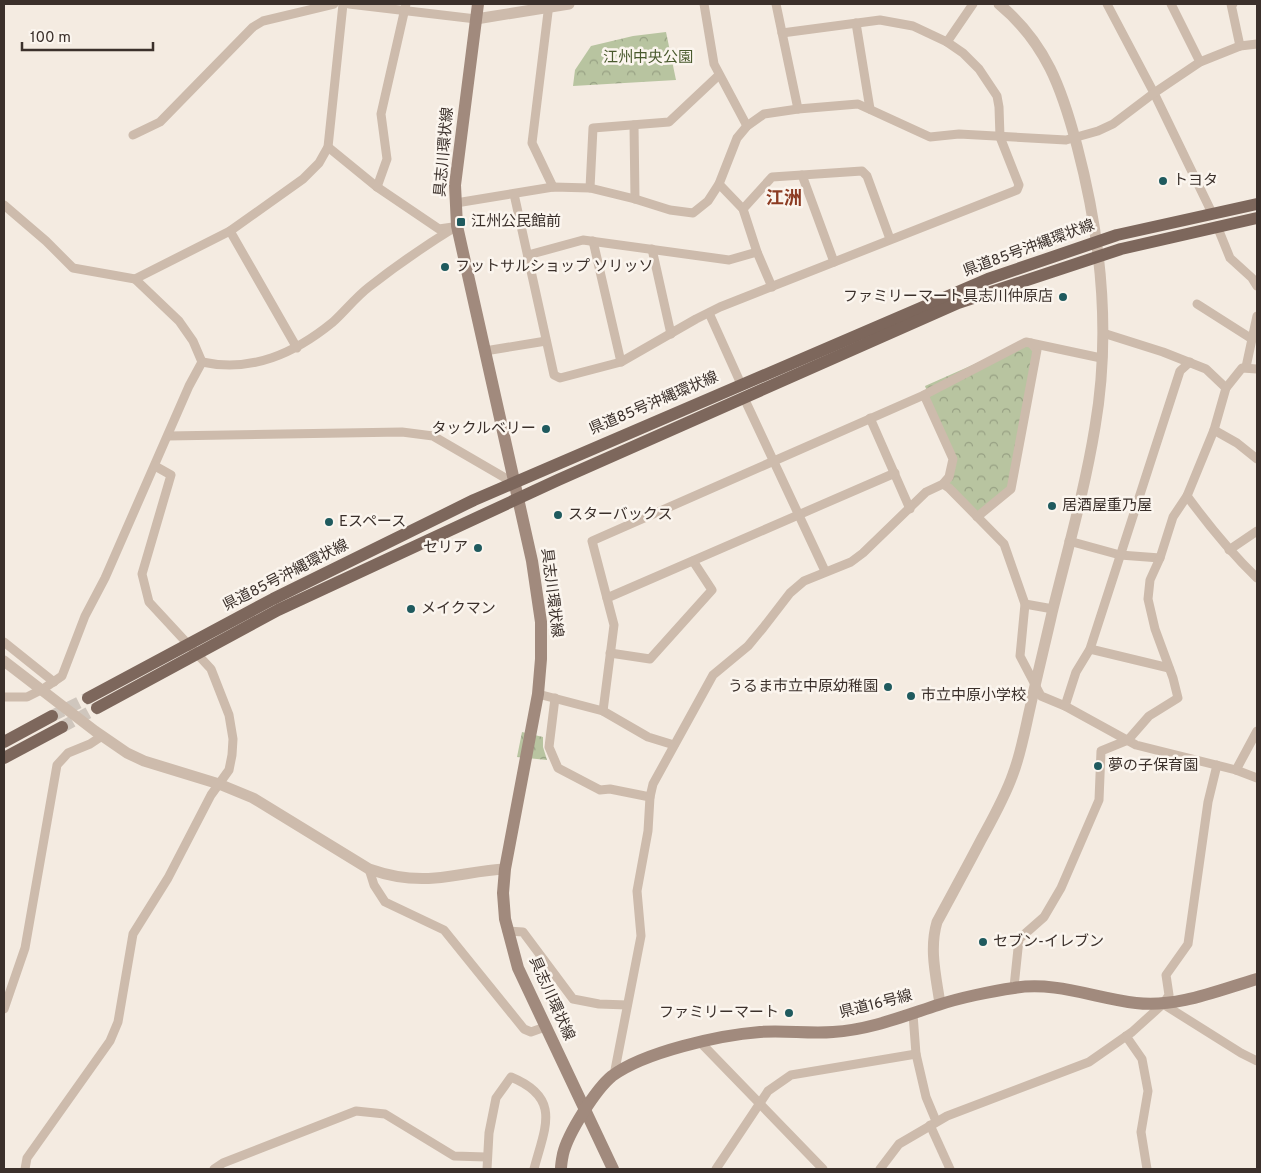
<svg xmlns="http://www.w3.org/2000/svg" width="1261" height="1173" font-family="Overpass,'Noto Sans JP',sans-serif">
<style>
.park{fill:url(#park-crowns)}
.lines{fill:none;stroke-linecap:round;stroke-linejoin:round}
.primary-tunnel{stroke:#cfc6bd;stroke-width:12;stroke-dasharray:12 6;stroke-linecap:butt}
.minor{stroke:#cdbbac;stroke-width:9}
.tertiary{stroke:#cdbbac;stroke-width:11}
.secondary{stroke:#a18a7d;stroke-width:12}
.primary{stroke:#7d675c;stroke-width:12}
.poi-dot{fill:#1f5a5e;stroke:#fbf5ee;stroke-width:2}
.labels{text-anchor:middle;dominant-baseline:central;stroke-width:5;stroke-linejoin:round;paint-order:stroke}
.park-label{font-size:15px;fill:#4a5a2e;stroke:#fbf5ee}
.street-label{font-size:15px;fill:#3b302b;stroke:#fbf5ee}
.poi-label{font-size:15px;fill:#3b302b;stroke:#fbf5ee;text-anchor:start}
.quarter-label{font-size:18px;font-weight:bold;fill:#8c3b22;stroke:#fbf5ee}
</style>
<defs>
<pattern id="park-crowns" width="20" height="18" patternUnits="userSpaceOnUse" patternTransform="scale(1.25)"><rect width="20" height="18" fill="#b8c4a0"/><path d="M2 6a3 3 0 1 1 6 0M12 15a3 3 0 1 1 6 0" fill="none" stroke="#97a083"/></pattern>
</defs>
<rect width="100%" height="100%" fill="#f4ebe1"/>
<!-- park -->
<g class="park">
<polygon points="666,32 676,80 573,86 575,70 591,46 633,36"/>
<polygon points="1024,342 1037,350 1009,491 976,516 944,485 951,458 925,386"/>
<polygon points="522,732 543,737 543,747 547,760 517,757"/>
</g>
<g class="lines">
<!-- primary-tunnel -->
<g class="primary-tunnel">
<polyline points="52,716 88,698"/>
<polyline points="62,727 97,708"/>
</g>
<!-- minor -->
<g class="minor">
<polyline points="349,4 476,19"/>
<polyline points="549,4 532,143 553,187"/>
<polyline points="704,4 714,64 747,126"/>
<polyline points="776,4 798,109"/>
<polyline points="1107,4 1154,93 1212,213"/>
<polyline points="1171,4 1200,62"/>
<polyline points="1233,4 1231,4 1240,46"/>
<polyline points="856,23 870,109"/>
<polyline points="947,42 973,4"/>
<polyline points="634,125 635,199"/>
<polyline points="133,135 160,122 253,27 263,21 334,4"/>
<polyline points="328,147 377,187 439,229 453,227"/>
<polyline points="802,175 834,262"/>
<polyline points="719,184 743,209 757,252 772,287"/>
<polyline points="377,187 387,159 381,114 406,4"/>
<polyline points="590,188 593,128 669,122 719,75"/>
<polyline points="514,194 554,375 560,378 621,362 696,319 720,307 1017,190 1019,185 1000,137 999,107 997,96 979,69 963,53 947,42 913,26 880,20 782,33"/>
<polyline points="456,203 553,187 590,188 635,199 670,210 693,213 708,201 719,184 737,138 747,126 764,114 798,109 858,104 930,137 959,134 1066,140 1098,131 1113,124 1154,93 1200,62 1240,46 1257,44"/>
<polyline points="4,205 46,241 73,268 135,279"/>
<polyline points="743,209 772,177 862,171 867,176 890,239"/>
<polyline points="1217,226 1230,258 1252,278 1257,286"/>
<polyline points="230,231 297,348"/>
<polyline points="593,241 621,362"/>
<polyline points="652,249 671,334"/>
<polyline points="528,255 583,240 729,260 757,252"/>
<polyline points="1197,304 1252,339"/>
<polyline points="709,313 741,384"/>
<polyline points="1103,333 1163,352 1206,369 1226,388"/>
<polyline points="485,351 546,341"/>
<path d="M202 362C252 373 295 353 333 322 345 311 356 297 369 287 397 265 426 245 457 226"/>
<polyline points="1246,367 1257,316"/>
<polyline points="744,398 825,571"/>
<polyline points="870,418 910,509"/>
<polyline points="1214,430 1237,443 1257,459"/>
<polyline points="168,436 402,432 433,436 514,483"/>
<polyline points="943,484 949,488 1004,544 1025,604 1020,656 1041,696 1065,706 1136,745 1236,770 1257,778"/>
<path d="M1187 496C1209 526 1230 552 1257 578"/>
<polyline points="977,517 1011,489 1037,350 1031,343"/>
<polyline points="1069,541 1120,555 1160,558"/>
<polyline points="1229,550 1257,531"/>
<polyline points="607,598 895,473"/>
<polyline points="1025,604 1053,609"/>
<polyline points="4,642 54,682"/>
<polyline points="1090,649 1169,668"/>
<polyline points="610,653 650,659 712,590 693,561"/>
<polyline points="538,694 603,711 648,737 674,745"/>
<polyline points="4,697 27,697 43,689 62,676 85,616 105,578 189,386 202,362 193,341 179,321 135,279 230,231 303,179 319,163 328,147 343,4"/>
<polyline points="555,698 549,747 558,768 600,790 610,789 650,797"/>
<polyline points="1065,706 1076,672 1090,649 1180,371 1190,362"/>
<polyline points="603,711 614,625 592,541 924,395 1026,342 1101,358"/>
<polyline points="1236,770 1257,731"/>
<polyline points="369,869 374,885 385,902 444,930 524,1029 531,1032 545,1027"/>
<polyline points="507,931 523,932 573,999 599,1004 627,1005"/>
<polyline points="1014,987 1019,939 1044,917 1061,888 1099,800 1101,751 1128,740 1149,716 1178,698 1173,678 1155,629 1148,599 1150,580 1160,558 1173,517 1187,496 1214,430 1226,388 1242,368 1257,369"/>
<polyline points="1163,1004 1241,1053 1257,1061"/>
<polyline points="4,1009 25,948 57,765 68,753 90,744 102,736"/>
<polyline points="913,1014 916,1054 926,1097 936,1121"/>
<polyline points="1126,1036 1142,1059 1148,1091 1141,1132 1147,1169"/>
<polyline points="700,1042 823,1169"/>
<polyline points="614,1075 641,936 637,891 648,831 650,797 653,784 713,675 748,646 763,628 790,593 804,581 851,562 863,553 926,492 943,484 949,477 953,459 924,395"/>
<polyline points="930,1125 950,1169"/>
<polyline points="25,1169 27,1158 110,1041 118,1022 133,934 168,878 211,795 229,770 232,755 233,739 229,715 211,669 149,602 142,574 171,475 155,466"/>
<polyline points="214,1169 223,1163 356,1111 385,1114 454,1156 486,1157"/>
<path d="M487 1169 489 1133 496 1098 511 1077C562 1098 545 1127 534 1169"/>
<polyline points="716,1169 768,1091 791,1075 916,1054"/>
<polyline points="880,1169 899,1144 947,1116 1089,1062 1132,1032 1163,1004 1169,995 1166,975 1188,944 1208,802 1217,765"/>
</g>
<!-- tertiary -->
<g class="tertiary">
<polyline points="476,19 569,4"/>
<path d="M4 661 95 731 127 753 144 761 219 784 253 798 369 869C389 876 414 880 435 878 459 876 481 870 505 869"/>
<path d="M940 1004C936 976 929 949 937 922 952 894 967 867 981 840 993 818 1005 797 1013 774 1021 753 1025 730 1030 708 1037 676 1045 644 1052 613 1067 552 1085 489 1095 427 1111 334 1101 237 1077 146 1062 89 1046 43 999 4"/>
</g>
<!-- secondary -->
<g class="secondary">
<polyline points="478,4 455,185 457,226 532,561 541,622 541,659 538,694 505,869 503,893 505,919 518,968 613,1169"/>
<path d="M561 1169C561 1164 562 1159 563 1154 568 1133 596 1089 612 1076 644 1052 720 1035 760 1032 784 1030 809 1034 833 1032 869 1030 904 1016 938 1005 959 998 992 991 1014 988 1055 981 1095 998 1136 1003 1177 1008 1219 990 1257 979"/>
</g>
<!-- primary -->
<g class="primary">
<polyline points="88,698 273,599 474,500 988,279 1117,235 1257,204"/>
<polyline points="97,708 278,610 558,480 958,303 1121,249 1257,218"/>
<polyline points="4,742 52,716"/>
<polyline points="4,758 62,727"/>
</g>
</g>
<!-- markers -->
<g class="poi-dot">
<circle cx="1163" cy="181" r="5"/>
<rect x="456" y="217" width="10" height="10" rx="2.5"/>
<circle cx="445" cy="267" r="5"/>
<circle cx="1063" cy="297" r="5"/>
<circle cx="546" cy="429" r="5"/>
<circle cx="1052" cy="506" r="5"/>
<circle cx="558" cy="515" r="5"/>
<circle cx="329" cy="522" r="5"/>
<circle cx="478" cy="548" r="5"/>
<circle cx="411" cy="609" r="5"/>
<circle cx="888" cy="687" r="5"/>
<circle cx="911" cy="696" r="5"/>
<circle cx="1098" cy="766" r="5"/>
<circle cx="983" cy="942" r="5"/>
<circle cx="789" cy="1013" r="5"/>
</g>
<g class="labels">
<!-- park labels -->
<g class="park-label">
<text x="648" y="58">江州中央公園</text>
</g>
<!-- street labels -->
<g class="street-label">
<text transform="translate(445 152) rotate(-85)">具志川環状線</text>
<text transform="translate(1029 249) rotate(-20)">県道85号沖縄環状線</text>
<text transform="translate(654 404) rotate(-23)">県道85号沖縄環状線</text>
<text transform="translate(286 576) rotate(-27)">県道85号沖縄環状線</text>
<text transform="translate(551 593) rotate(83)">具志川環状線</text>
<text transform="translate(551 999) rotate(66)">具志川環状線</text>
<text transform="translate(876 1005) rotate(-14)">県道16号線</text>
</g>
<!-- poi labels -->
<g class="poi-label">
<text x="1173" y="181">トヨタ</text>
<text x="471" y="222">江州公民館前</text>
<text x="455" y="267">フットサルショップ ソリッソ</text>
<text x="1053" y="297" text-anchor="end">ファミリーマート具志川仲原店</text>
<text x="536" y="429" text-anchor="end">タックルベリー</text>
<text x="1062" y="506">居酒屋重乃屋</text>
<text x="568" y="515">スターバックス</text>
<text x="339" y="522">Eスペース</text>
<text x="468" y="548" text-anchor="end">セリア</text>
<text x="421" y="609">メイクマン</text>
<text x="878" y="687" text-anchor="end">うるま市立中原幼稚園</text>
<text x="921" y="696">市立中原小学校</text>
<text x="1108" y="766">夢の子保育園</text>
<text x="993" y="942">セブン-イレブン</text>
<text x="779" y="1013" text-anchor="end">ファミリーマート</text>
</g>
<!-- quarter labels -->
<g class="quarter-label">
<text x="784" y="199">江洲</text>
</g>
</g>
<!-- border -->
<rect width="1261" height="1173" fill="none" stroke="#3b302b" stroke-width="10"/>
<!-- scale -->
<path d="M22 42v8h131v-8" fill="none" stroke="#3b302b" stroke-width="2.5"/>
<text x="30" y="42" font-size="15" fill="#3b302b" stroke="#fbf5ee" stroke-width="4" paint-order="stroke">100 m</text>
</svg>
